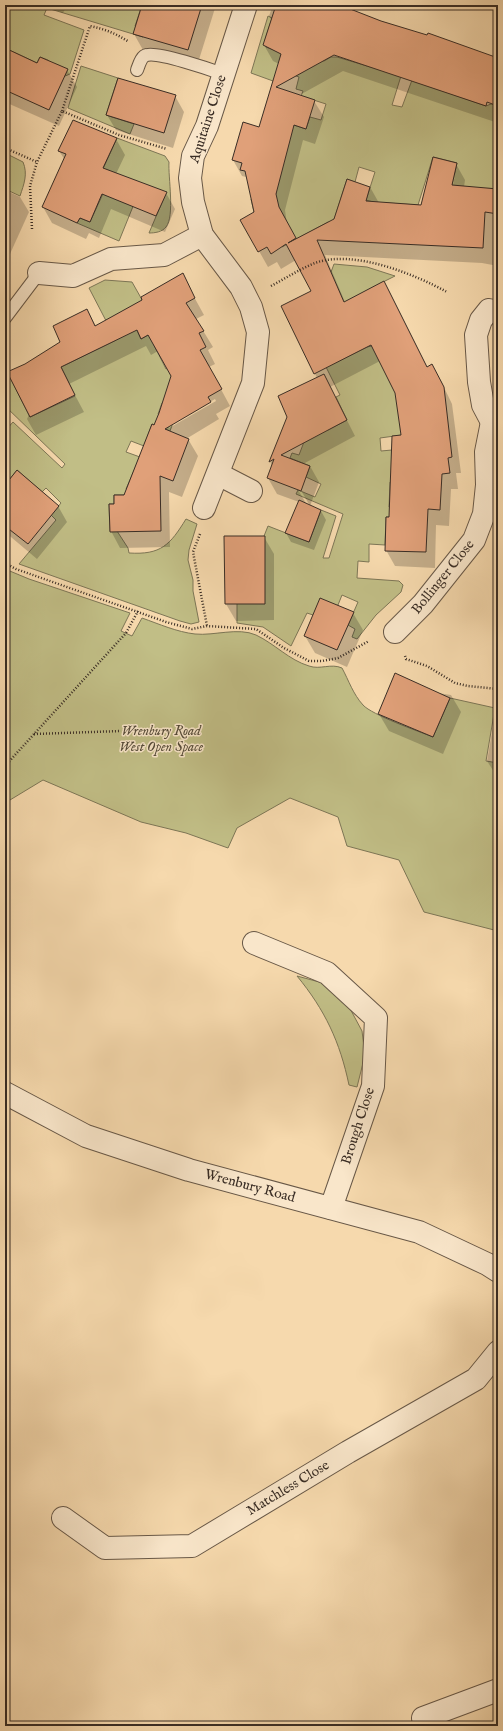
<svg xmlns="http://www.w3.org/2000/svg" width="503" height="1731" font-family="'IM FELL English',serif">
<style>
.green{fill:#c1be86;stroke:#7d7656}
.shadow{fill:#0003;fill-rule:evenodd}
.building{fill:#e0a079;stroke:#392d25}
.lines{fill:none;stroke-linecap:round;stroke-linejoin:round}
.lane-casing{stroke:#685847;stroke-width:14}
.street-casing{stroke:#685847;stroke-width:24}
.path{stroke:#392d25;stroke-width:2.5;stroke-dasharray:1 2;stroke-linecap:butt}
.lane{stroke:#f9e6ca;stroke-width:12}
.street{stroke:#f9e6ca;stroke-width:22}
.labels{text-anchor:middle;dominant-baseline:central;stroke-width:3;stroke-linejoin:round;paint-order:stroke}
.street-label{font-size:14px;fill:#392d25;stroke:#f9e6ca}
.park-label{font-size:14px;font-style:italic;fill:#544a38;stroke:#f9e6ca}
</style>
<rect width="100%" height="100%" fill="#f6d9ad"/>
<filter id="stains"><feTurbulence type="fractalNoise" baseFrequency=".005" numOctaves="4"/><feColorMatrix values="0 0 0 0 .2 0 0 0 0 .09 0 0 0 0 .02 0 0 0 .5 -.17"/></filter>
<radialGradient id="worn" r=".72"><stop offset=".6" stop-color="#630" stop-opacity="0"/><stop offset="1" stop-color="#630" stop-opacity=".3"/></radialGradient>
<!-- green -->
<g class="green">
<polygon points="5,5 41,5 47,7 48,5 142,5 135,26 145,29 143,37 47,8 44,15 84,30 70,74 65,76 48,60 40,57 37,63 5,48"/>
<polygon points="268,16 272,18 265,40 266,47 274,50 282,45 324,61 331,57 337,57 401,76 392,105 402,107 412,80 486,106 491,104 498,106 498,189 451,189 457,163 433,157 418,205 373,202 366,200 375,172 359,167 355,182 347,179 333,223 328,222 282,247 254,212 251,199 276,194 278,120 306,129 310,117 321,120 326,104 301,96 303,91 296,89 299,77 285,72 273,81 251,73"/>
<polygon points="81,66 118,78 106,115 134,124 130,134 68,108"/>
<path d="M117 138 165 156 169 162C168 177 175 216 166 227 162 232 155 233 149 233L166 193 136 199 119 241 77 223 80 218 90 222 106 187 97 182Z"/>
<path d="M5 153 23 162C28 174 24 184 20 196L5 189Z"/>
<polygon points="334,264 367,267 395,276 379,284 362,336 327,283"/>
<path d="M105 280 132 282 145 305 129 314 141 339 167 325 154 345 166 369 180 361 184 412 162 403 158 414 174 420 170 431 152 424 144 446 131 441 126 452 140 457 126 489 129 491 128 495H114V504H109L110 531H117L128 548 129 553C161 555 170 545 186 519L197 524 189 550 188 560 193 580V591L199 622 191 624 180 621 19 564 56 520 51 515 61 503 46 488 42 492 17 470 10 479 5 474V431L13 422 62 468 65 464 5 406V387L7 380 11 379 30 417 75 396 61 367 116 340 89 288Z"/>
<polygon points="372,346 409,376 402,435 380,438 381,451 403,449 410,483 390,482 389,507 413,508 412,518 386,517 385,545 369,544 369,562 358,561 357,578 399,581 403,585 401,592 376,615 357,639 352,637 355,629 348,625 358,602 342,595 338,605 313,615 307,613 291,646 263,627 237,623 237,604 268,526 309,542 321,510 336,516 323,558 329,558 343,514 296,494 298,490 315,497 321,484 306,477 310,466 290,458 292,453 299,455 307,434 320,415 328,430 347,420 336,397 340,395 326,367 367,347"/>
<path d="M5 569 29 579 130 613 121 631 132 636 142 618C159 624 177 632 195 634 214 636 238 627 256 635 275 644 289 660 309 666 320 670 331 663 342 668 349 681 353 694 363 705 372 715 418 731 433 737L450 698 495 708 486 761 498 763V931L424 912 399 860 347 846 338 817 290 798 237 828 228 848 186 833 141 822 43 780 5 803Z"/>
<path d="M297 976 323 983 347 1003 362 1031 365 1055 357 1087 349 1085C340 1042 325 1010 297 976Z"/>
</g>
<!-- shadow -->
<g class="shadow">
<polygon points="45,5 67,5 63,13"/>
<polygon points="143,5 216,5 197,66 143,50 134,34"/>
<path d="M273 5H337L381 21 498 59V118H496L495 122 343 71 298 96 314 101 324 117 315 144 303 140 285 210 287 224 296 240 335 219 370 187 379 203 421 206 456 164 465 180 464 187 498 190V266L482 263 325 255 345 302 384 282 427 367 441 381 452 404 461 473H456L458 489H451L449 526 436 525 435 568 395 566 386 550 403 436 396 392 380 361 330 387 355 436 303 464 310 466 319 482 310 506 299 487 297 488 307 505 321 511 326 520 314 550 291 542 286 533 299 502 277 494 268 478 272 466 270 461 317 378 282 306 313 291 296 260 281 269 277 262 268 267 259 251 255 213 248 181 246 177 242 176 233 160 259 128 279 64 273 61 264 45 272 21 269 16ZM453 175H455L452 190Z"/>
<polygon points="5,50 37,65 67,70 77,87 59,126 5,102"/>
<polygon points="175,96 184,112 173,148 116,130 107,115"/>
<polygon points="116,139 125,155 116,174 166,193 175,209 165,232 111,209 99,238 89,233 86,239 52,223 43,207 65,160 59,151"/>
<polygon points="5,190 20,197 29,212 5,265"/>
<path d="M182 275 204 315 196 319 213 347 208 350 215 364 209 367 230 406 216 414 219 419 186 439H188L198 456 182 497 169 492 170 547 120 548 111 531 115 505 124 496 160 413 172 376 158 351 151 355 146 346 69 384 84 412 36 435 27 419 62 342 87 310 96 326 144 300ZM215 399 216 401 169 428V426Z"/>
<polygon points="5,476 10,480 58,506 67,522 37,559 5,532"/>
<polygon points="264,537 274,554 274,620 236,621 226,604"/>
<polygon points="353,613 363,630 347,667 315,653 305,636"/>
<polygon points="391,686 451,695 461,712 443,754 389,731 379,714"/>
<polygon points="497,703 498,703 498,778 487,761"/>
</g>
<!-- building -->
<g class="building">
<polygon points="142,5 202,5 188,50 133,34"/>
<polygon points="276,5 340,5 381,21 427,35 428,33 498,58 498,106 487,102 486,106 334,55 276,87 315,100 306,129 294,125 276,194 279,207 296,238 288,243 334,219 347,179 370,187 366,201 421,205 433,157 457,163 452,185 498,189 498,214 485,212 483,248 317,240 344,302 384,281 427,367 432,364 444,387 452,457 448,458 450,473 442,474 440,510 428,509 426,552 385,551 386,517 389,517 392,436 401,435 395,393 371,345 314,374 281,306 311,291 286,244 271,254 267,247 258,252 240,220 254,212 245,171 240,170 242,163 232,160 243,122 259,127 281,54 263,45"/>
<polygon points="5,48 37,63 40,57 68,69 49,110 5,90"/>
<polygon points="118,78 176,95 164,133 106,115"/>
<polygon points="73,120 117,138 103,168 167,192 156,216 102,194 90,222 80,218 77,223 42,207 66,154 58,151"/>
<polygon points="183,273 195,298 186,303 204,331 199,333 206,347 200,350 222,389 208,397 211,402 165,429 189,439 173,481 160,476 161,531 110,532 109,504 114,504 114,495 124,495 152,424 154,425 159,413 171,376 148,335 141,339 137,330 61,367 75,395 30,417 7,372 25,364 60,342 53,326 87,309 95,326 142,300 141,297"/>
<polygon points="324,374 347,420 281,455 310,466 301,491 267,478 274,459 269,462 287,417 278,396"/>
<polygon points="17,470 59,506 28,544 5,526 5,485"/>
<polygon points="299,500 321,510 309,542 285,533"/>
<polygon points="224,536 265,536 265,604 225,604"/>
<polygon points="320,598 354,612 337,650 304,636"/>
<polygon points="395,673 450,698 433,737 378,714"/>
</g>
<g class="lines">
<defs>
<g id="lane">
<path d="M137 70C139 65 141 56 147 55 159 52 209 69 223 74"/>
<polyline points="5,318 39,273"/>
</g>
<g id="street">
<polyline points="39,273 73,276 111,259 164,255 202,235"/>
<polyline points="489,310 481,320 476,335 479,382 483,405 492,422"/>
<polyline points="218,474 251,491"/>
<polyline points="204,508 253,383 258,332 251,307 241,287 202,235 193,202 190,178 193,156 207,126 246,5"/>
<polyline points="395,632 423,604 474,540 484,514 487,485 486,452 492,422 498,422"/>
<polyline points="254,943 327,973 376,1018 373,1086 331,1208"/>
<polyline points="5,1093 86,1136 189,1170 419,1232 487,1264 498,1271"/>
<polyline points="63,1518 105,1548 192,1546 348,1452 476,1379 498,1352"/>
<polyline points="423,1718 498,1690"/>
</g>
</defs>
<!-- lane casing -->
<use href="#lane" class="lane-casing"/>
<!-- street casing -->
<use href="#street" class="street-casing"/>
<!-- path -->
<g class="path">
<path d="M62 111 90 26C105 29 117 34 129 42"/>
<polyline points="5,148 37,162"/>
<polyline points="32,229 30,186 37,162 62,111 119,135 167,149"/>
<path d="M271 286C286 278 300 269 315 263 353 249 414 274 447 292"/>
<polyline points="200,534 193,552 207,626"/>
<polyline points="5,563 16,569 166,622 192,629 207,626 256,629 284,648 309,661 322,661 338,658 369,641"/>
<polyline points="405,656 406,659 427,666 455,683 468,686 498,689"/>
<polyline points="34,734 121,731"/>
<polyline points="5,766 126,633 138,611"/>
</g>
<!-- lane -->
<use href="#lane" class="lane"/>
<!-- street -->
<use href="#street" class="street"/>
</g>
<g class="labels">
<!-- street labels -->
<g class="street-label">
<text transform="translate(208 119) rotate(-72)">Aquitaine Close</text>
<text transform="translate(443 577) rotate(-51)">Bollinger Close</text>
<text transform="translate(358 1126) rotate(-72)">Brough Close</text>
<text transform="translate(250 1186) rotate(15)">Wrenbury Road</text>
<text transform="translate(288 1488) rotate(-31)">Matchless Close</text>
</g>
<!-- park labels -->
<g class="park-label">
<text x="161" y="731">Wrenbury Road<tspan x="161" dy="16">West Open Space</tspan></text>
</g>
</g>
<!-- margin -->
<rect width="503" height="1731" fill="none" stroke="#f6d9ad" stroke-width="20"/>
<rect x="6" y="6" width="491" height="1719" fill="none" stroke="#392d25" stroke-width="2"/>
<rect x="10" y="10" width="483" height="1711" fill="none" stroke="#392d25"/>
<rect width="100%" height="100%" filter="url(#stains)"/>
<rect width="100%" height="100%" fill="url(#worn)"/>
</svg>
